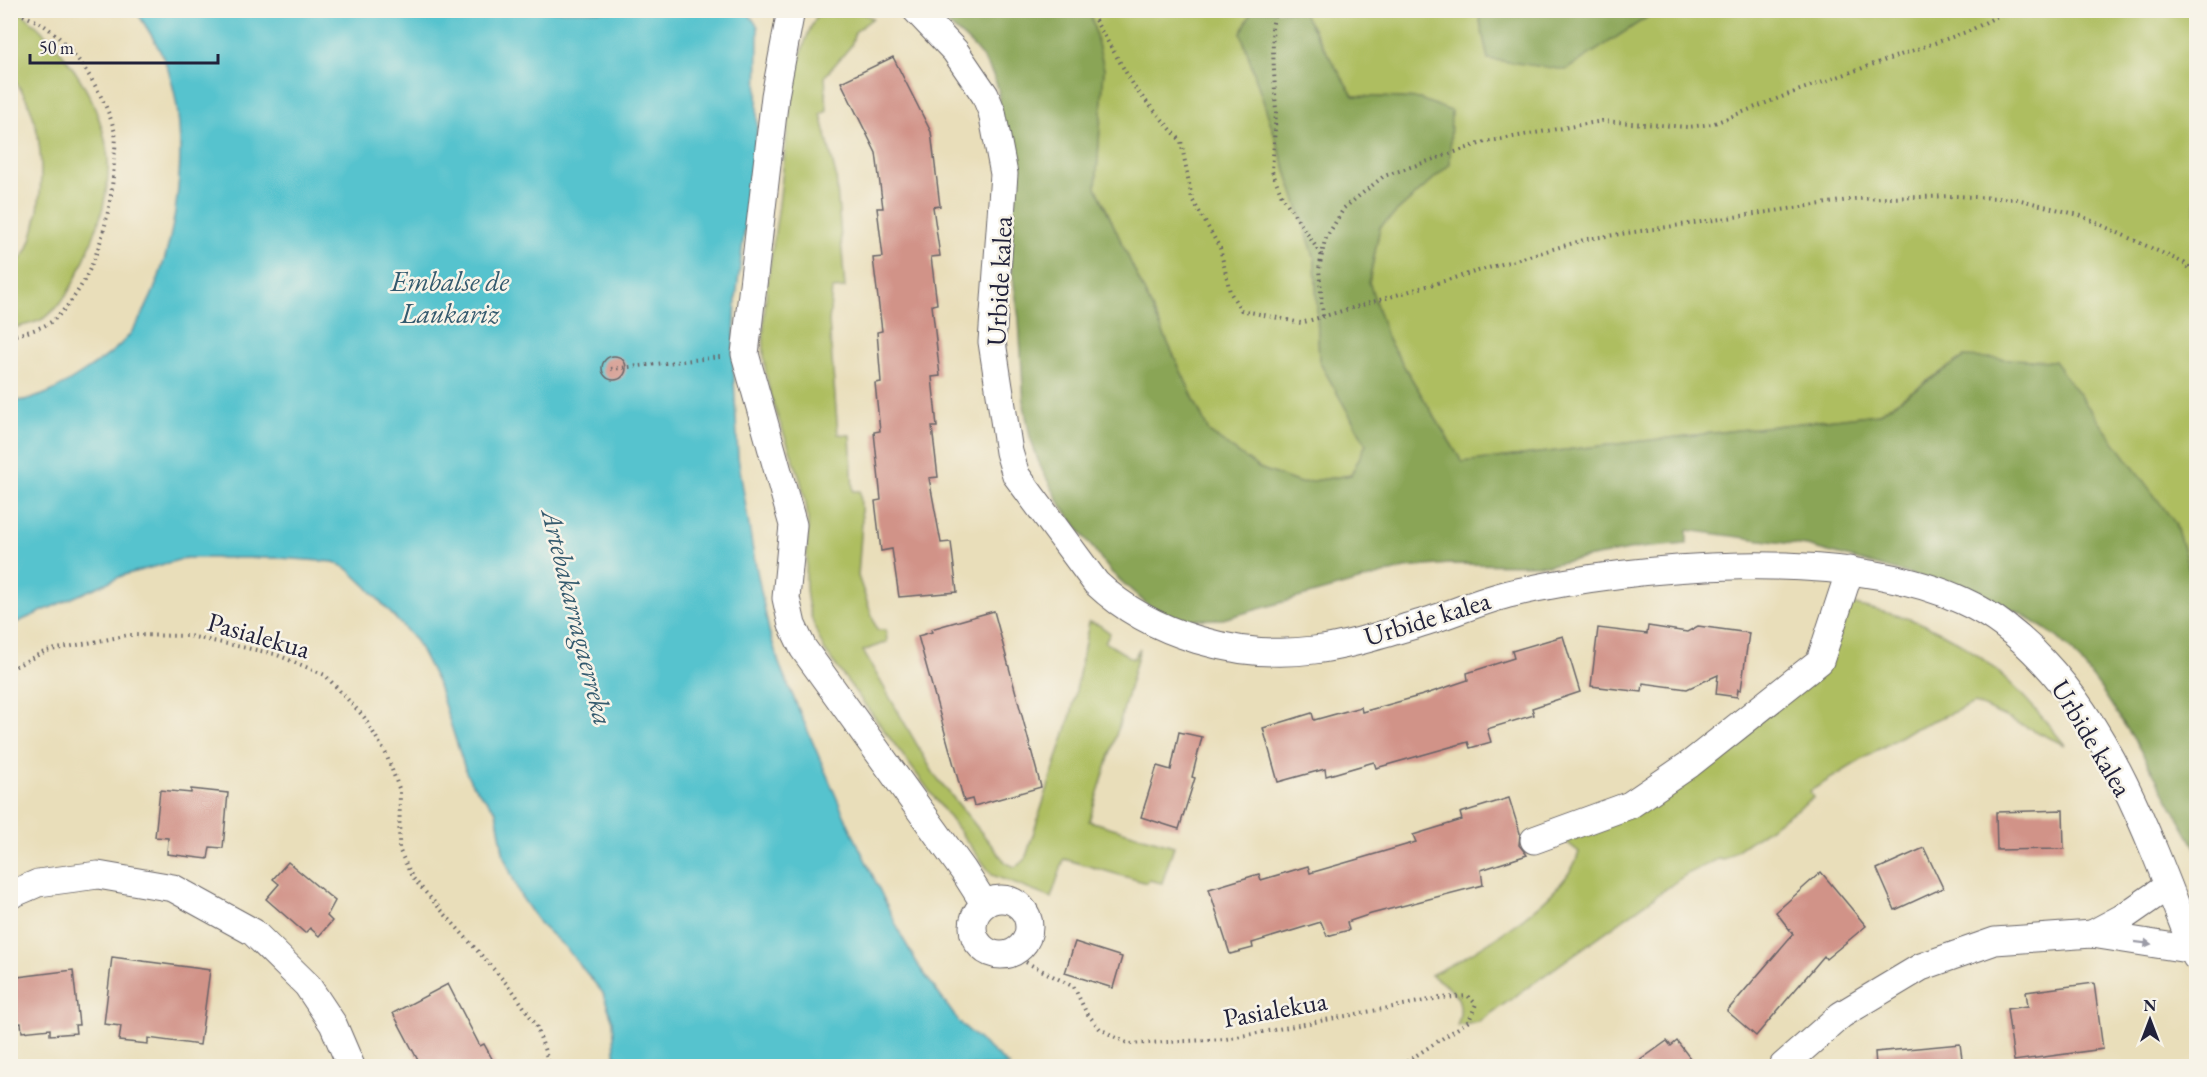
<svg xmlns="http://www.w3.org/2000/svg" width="2207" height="1077" font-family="'EB Garamond',serif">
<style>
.green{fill:#aebe61;stroke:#68704e;stroke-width:1.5}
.forest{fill:#8aa557;stroke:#566449;stroke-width:1.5}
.water{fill:#56c3ce;stroke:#3c7284;stroke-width:1.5}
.building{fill:#d19388}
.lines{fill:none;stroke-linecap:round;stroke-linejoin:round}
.minor-casing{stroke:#686467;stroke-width:29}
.path{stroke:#686467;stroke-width:4;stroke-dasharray:1.5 4.5;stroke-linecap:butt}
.minor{stroke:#fff;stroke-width:27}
.oneway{fill:#9c9ca7}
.labels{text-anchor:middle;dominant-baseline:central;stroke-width:5;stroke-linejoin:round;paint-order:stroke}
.street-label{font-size:27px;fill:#22223b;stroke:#f7f3e8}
.water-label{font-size:28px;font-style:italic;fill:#345a6e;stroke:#f7f3e8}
</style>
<rect width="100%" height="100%" fill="#f7f3e8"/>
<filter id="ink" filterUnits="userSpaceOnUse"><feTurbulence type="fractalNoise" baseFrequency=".0167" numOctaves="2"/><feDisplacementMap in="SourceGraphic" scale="12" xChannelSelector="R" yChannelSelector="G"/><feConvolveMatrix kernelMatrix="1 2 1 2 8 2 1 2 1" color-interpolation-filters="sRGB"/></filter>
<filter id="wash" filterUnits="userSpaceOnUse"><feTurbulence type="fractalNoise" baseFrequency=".008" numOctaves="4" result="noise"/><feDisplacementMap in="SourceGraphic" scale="24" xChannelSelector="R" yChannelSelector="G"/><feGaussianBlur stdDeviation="1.35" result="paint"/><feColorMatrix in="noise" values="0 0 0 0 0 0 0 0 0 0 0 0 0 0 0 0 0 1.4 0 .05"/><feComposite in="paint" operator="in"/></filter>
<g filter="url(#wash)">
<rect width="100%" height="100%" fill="#e9deba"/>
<!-- green -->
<g class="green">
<path d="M18 10C62 44 98 95 107 150 112 183 100 223 87 253 78 275 64 308 41 320 32 324 20 326 11 329V269C16 263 25 256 28 248 47 200 48 115 11 77V11Z"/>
<path d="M820 11H856L873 18 855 32 851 46 825 76 827 111 821 114 836 176 845 288 832 289 829 322 838 434 850 435 853 491H860L862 522 858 576 877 630H886L887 642 863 651 934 774 1006 863 1015 867 1025 860 1072 711 1089 622 1099 625 1110 633 1105 642 1133 659 1140 648 1118 729 1089 821 1174 846 1162 883 1149 880 1147 883 1064 859 1051 898 992 875 825 651C815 631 807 610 806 587 805 561 810 536 807 510 800 460 771 416 765 367 759 313 772 258 779 204 786 152 790 53 820 11Z"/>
<polygon points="1090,11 1252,11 1241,33 1315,259 1319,361 1366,444 1351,475 1300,483 1259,468 1209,432 1096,187 1104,69"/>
<polygon points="1302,11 1478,11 1488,59 1648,16 1657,11 2196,11 2196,591 2175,523 1964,357 1878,414 1462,462 1388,340 1369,282 1380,227 1450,164 1420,99 1353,96"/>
<path d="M1852 604C1878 611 1907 616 1932 628 1988 654 2027 697 2065 745L1975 703 1911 730 1810 791 1813 798 1723 860 1718 859 1687 874 1479 1022 1457 1026C1467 997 1453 990 1431 975 1473 954 1567 899 1579 852L1564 840 1744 738Z"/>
</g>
<!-- forest -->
<g class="forest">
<path d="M931 11H1090L1104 69 1096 187 1209 432 1259 468 1300 483 1351 475 1366 444 1319 361 1315 259 1241 33 1252 11H1302L1353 96 1420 99 1451 111 1450 164 1380 227 1369 282 1388 340 1462 462 1878 414 1964 357 2054 361 2175 523 2196 591V849L2135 741 2101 689 2074 653 2057 637 2022 614 1967 590 1807 546 1687 530V544L1640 548 1548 565 1449 564 1405 568 1223 619 1179 620 1150 607 1111 572 1062 507 1040 466 1030 437 1024 405 1019 319 1008 244 998 88C986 51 960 34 931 11Z"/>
<polygon points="1478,11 1478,10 1657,11 1566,70 1488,59"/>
</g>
<!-- water -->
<path class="water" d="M136 11H747L758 27 757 131 736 298 733 359 738 457 753 551 769 631 780 666 844 815 902 937 920 968 959 1022 1009 1066H616L613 1022 603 993 565 947 540 924 520 895 504 857 496 811 472 784 466 772 437 682 416 641 367 587 348 569 334 562 280 558H186L124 575 11 625V401C40 401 61 387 85 371 102 360 117 350 130 334 175 273 192 150 171 79 164 54 150 32 136 11Z"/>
<g id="blocks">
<!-- building -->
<g class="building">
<polygon points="893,57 931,132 940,206 933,207 940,256 931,257 937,304 932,305 940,376 932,377 937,427 932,427 938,477 929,478 941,543 951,542 957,592 899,597 892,549 881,551 875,501 881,500 874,432 880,431 875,383 881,382 877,332 882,331 873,258 883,257 877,208 883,208 876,153 841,82"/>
<circle cx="614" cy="368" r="12"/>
<polygon points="994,611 1041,787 974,806 972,799 964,801 918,636 932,632 931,629"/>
<polygon points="1648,626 1687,632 1698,626 1749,633 1741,690 1738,689 1737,697 1716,694 1718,675 1687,689 1643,683 1642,692 1591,686 1598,628 1647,634"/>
<polygon points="1563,636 1580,692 1532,708 1534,715 1487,729 1491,742 1470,748 1468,742 1376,768 1374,762 1326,776 1325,769 1278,782 1263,728 1312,713 1314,720 1361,707 1362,712 1423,695 1468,680 1467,673 1514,658 1512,651"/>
<polygon points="1179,732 1202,737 1192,777 1195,778 1179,829 1141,817 1157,766 1171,770"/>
<polygon points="191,789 228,793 223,848 210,847 208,859 167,854 168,838 155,837 160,790 191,793"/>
<polygon points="1509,798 1520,833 1519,845 1527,855 1481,870 1483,885 1371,914 1347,922 1349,930 1327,936 1321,922 1252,943 1253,948 1230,954 1209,889 1259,874 1261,880 1308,866 1310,873 1355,860 1416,842 1413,835 1462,820 1460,813"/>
<polygon points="2063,810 2064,849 1997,850 1996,812"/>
<polygon points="1924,848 1943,888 1895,910 1877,869"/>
<polygon points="288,862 335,901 327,916 332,921 319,936 310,928 305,933 266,899 279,884 273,879"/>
<polygon points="1821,872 1866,926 1826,959 1824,956 1756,1036 1727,1011 1793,934 1776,912"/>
<polygon points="1075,942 1122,957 1113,988 1065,973"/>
<polygon points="112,957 210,970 200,1045 148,1038 148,1044 119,1041 121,1026 104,1024"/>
<polygon points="73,970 79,1025 75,1025 76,1033 50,1035 50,1029 22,1032 21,1023 10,1024 10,978"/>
<polygon points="2094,983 2103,1049 2014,1061 2007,1009 2028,1006 2026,992"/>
<polygon points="448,984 480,1046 484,1044 496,1066 421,1066 393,1013"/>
<polygon points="1667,1041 1671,1046 1677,1041 1696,1066 1632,1066"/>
<polygon points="1960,1044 1963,1066 1876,1066 1875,1052"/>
</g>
</g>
</g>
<g filter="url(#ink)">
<use href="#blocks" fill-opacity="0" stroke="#686467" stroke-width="1.5"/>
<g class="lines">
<defs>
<g id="minor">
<polyline points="791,10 775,96 745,354 793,525 786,598 792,625 803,648 963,870 984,903"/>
<path d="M916 10 955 51 985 95 992 112 1004 174 992 342 1009 452 1016 475 1096 583C1151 635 1239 660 1314 650 1348 646 1384 634 1418 624 1450 615 1481 600 1513 593 1638 565 1844 546 1963 601 1992 614 2021 637 2043 661 2117 739 2157 858 2196 957"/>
<polyline points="1534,840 1630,805 1690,764 1820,661 1850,570"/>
<polyline points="10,895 38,883 98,875 173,888 253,932 307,985 333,1024 351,1066"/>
<circle cx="1001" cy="927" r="28"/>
<polyline points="2092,934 2122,918 2168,886"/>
<polyline points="1783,1066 1841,1015 1921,967 1995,941 2092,934 2194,950"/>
</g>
</defs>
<!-- minor casing -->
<use href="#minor" class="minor-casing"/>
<!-- path -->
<g class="path">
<polyline points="1089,10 1137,91 1181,141 1192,199 1220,248 1230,292 1241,310 1301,323 1587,239 1855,199 1955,196 2017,199 2079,215 2184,263 2196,275"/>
<polyline points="1275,10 1272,29 1276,113 1272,171 1282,196 1322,256"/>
<polyline points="1323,316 1319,269 1325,240 1344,208 1384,176 1485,142 1602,121 1688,127 1712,124 1797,91 1969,31 2009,10"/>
<path d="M10 336C25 333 46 328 57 317 96 279 112 214 114 161 114 152 117 142 115 133 106 96 74 45 42 24 33 19 22 15 13 10"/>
<polyline points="611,369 720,357"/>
<polyline points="10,669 46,651 130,635 189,636 275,654 325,675 364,717 386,754 400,791 399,849 412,877 513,991 536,1025 550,1066"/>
<polyline points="1010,954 1074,987 1086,1012 1100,1029 1129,1044 1226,1039 1440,998 1468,996 1476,1004 1469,1021 1400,1066"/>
</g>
<!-- minor -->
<use href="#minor" class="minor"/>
</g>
<!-- one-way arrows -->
<defs><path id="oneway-solid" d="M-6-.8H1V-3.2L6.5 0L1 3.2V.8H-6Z" transform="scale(1.5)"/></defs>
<use class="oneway" href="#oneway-solid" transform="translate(2143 943) rotate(7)"/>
</g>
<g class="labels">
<!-- street labels -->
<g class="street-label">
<text transform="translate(999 281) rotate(-87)">Urbide kalea</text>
<text transform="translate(1427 618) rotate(-17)">Urbide kalea</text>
<text transform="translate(259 635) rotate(16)">Pasialekua</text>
<text transform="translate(2092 738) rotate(59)">Urbide kalea</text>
<text transform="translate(1275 1009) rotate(-10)">Pasialekua</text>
</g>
<!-- water labels -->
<g class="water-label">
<text x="450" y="281">Embalse de<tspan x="450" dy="32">Laukariz</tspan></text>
<text transform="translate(578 617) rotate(76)">Artebakarragaerreka</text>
</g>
</g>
<!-- margin -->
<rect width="2207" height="1077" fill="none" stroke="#f7f3e8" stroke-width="36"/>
<!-- north arrow -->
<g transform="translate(2150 1020)" stroke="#f7f3e8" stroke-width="4.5" paint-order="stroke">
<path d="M0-4.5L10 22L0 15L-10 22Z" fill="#22223b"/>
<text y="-9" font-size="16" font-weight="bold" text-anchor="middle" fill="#22223b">N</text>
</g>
<!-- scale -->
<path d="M30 54v9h188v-9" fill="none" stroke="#22223b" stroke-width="3"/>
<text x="39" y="54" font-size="18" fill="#22223b" stroke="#f7f3e8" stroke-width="4.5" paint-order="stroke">50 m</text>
</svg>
